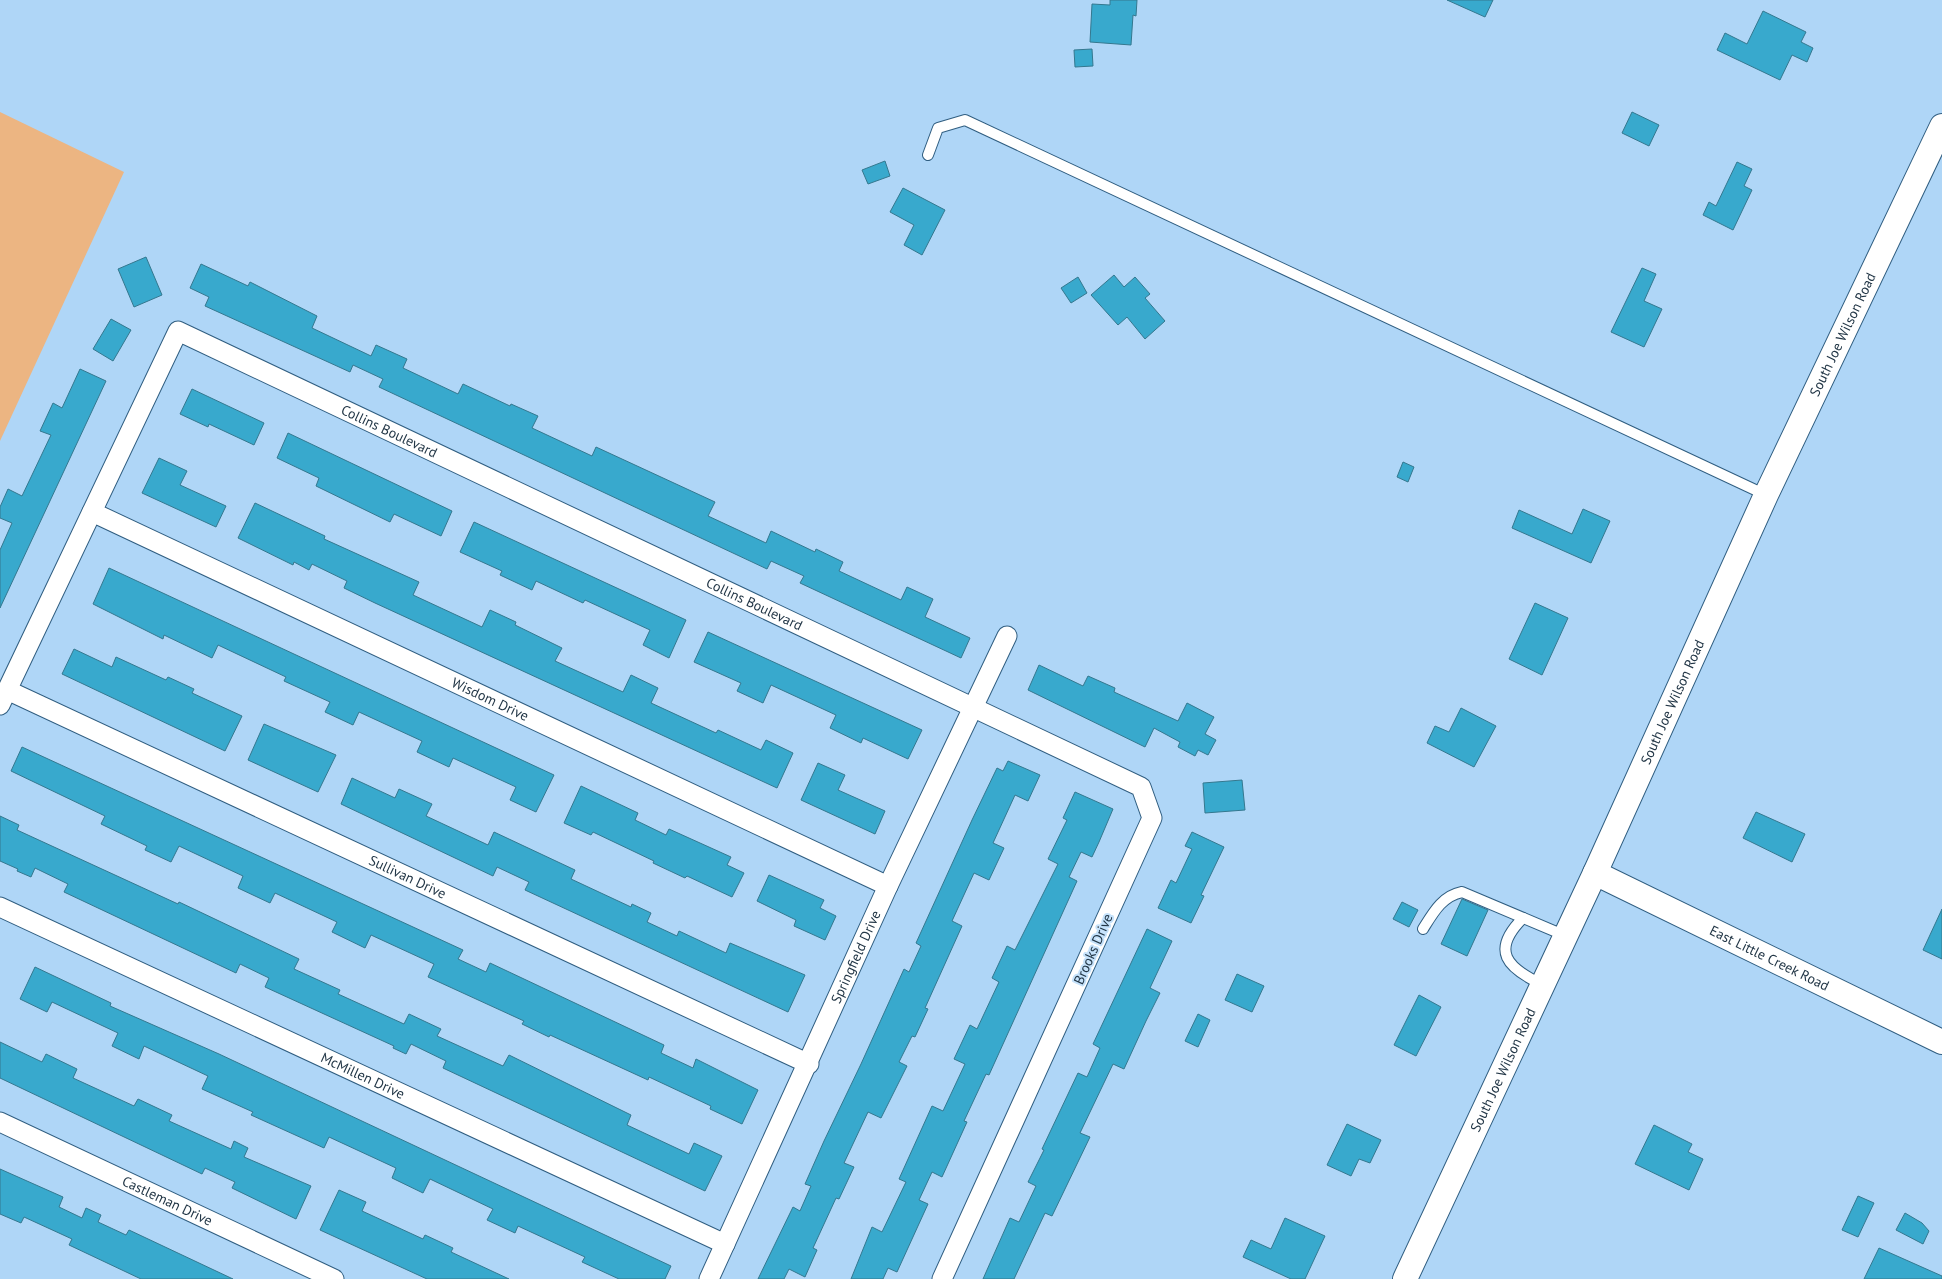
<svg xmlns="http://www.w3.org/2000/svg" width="1942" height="1279" font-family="'PT Sans',sans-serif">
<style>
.green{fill:#ecb582}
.building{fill:#38a9cd;stroke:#34788f}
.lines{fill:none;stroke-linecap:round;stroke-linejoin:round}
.service-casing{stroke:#305e81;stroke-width:12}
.minor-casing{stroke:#305e81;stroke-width:21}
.tertiary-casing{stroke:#305e81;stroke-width:26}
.service{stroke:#fff;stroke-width:10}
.minor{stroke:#fff;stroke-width:19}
.tertiary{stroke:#fff;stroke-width:24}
.labels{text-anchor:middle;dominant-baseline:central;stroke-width:4;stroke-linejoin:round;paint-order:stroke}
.street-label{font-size:14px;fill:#233747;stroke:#c5e2fb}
</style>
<rect width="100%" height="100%" fill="#afd6f7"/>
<!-- green -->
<polygon class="green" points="0,112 124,172 0,441"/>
<!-- building -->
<g class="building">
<polygon points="1110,0 1137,0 1136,16 1133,15 1131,45 1090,42 1092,4 1110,5"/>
<polygon points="1447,0 1493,0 1485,17"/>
<polygon points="1763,11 1806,32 1801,42 1813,48 1807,62 1792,55 1780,80 1717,50 1725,33 1747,44"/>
<polygon points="1092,49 1093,66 1075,67 1074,50"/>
<polygon points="1632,112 1659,125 1649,146 1622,133"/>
<polygon points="885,161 890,176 868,184 862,170"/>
<polygon points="1737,162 1752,169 1744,186 1752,190 1733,230 1703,215 1709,202 1716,206"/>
<polygon points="903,188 945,210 922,255 904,245 914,225 890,212"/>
<polygon points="146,257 162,295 134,307 118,269"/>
<polygon points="201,264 248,286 250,282 317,316 312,328 371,356 376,345 407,359 403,368 458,394 463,384 510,406 511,404 538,416 532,428 592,456 596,447 715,502 708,516 766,543 771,531 815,552 816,549 843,562 839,571 901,600 907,587 933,599 925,617 970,638 961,658 800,583 804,576 771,561 767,569 379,387 383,379 353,365 350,372 205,306 209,297 190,288"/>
<polygon points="1642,268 1656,274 1644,301 1662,309 1644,347 1611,332"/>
<polygon points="1114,275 1124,287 1135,277 1150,294 1145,298 1165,321 1145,339 1127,317 1118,325 1091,295"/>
<polygon points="1078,277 1087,293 1071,303 1061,288"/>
<polygon points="111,319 131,330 113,361 93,349"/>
<polygon points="80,369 106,381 0,608 0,550 12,523 0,518 0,507 8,489 22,496 51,435 40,431 53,403 62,408"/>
<polygon points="192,389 264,423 254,445 209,424 208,427 180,414"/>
<polygon points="288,433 452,511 441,536 394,514 390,522 316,486 319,478 277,458"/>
<polygon points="159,458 187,471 180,485 226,506 216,527 142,493"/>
<polygon points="1403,462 1414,467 1408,482 1397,477"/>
<polygon points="255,503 325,536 324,539 419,582 413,595 482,627 490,610 516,622 515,625 562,648 555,661 623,692 631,675 658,688 651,703 716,733 718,730 761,750 766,740 793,753 777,788 375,603 344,588 347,581 312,564 309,570 294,562 293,565 238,538"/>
<polygon points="1583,509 1610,521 1591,563 1512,528 1519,510 1572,534"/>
<polygon points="474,522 686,620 669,658 643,645 650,630 585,600 583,603 536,581 532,590 500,575 502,571 460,552"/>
<polygon points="109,568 554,775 536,812 510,800 516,787 453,758 449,767 417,752 422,741 359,712 353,725 325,712 330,702 284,681 286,677 218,645 212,658 164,635 163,639 93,604"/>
<polygon points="1535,603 1568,618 1542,675 1509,659"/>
<polygon points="708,632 922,730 908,759 863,738 861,743 830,728 836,715 771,685 763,703 737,691 741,683 694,662"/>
<polygon points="74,649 112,667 116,657 166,680 168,677 194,689 192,693 242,716 225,751 62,674"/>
<polygon points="1039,665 1083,686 1088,676 1115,688 1114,692 1178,721 1187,703 1214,717 1205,734 1216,740 1208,755 1198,750 1195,756 1178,747 1180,742 1154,728 1145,747 1028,690"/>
<polygon points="1461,708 1496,726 1474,767 1427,743 1435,726 1449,732"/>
<polygon points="264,724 336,755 318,792 248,760"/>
<polygon points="22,747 463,950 458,959 486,972 490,963 664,1045 661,1053 693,1068 696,1059 758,1090 742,1124 710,1109 711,1106 649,1077 648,1080 550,1035 549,1037 522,1024 524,1021 428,977 434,964 371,935 365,948 332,932 337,922 275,893 270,903 238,888 243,876 179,846 171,862 145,850 147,846 101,824 105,816 11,771"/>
<polygon points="1008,761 1040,775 1028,801 1015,795 993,843 1004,848 989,880 974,873 952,921 962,926 925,1008 928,1009 915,1037 912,1036 899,1062 907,1066 881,1118 868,1112 844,1163 854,1167 839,1199 836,1198 813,1248 817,1250 805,1277 789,1269 784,1279 758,1279 793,1207 800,1211 811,1186 805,1184 824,1141 861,1064 904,969 909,972 921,946 916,943 972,820 997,768 1003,771"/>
<polygon points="818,763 845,775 838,790 885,811 875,834 801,800"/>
<polygon points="352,778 395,798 399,789 432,804 426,816 488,845 494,832 575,870 571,879 631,907 632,904 651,913 647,922 677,936 679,931 726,953 730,943 805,975 788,1012 525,890 529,882 497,867 493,876 341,804"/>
<polygon points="1242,780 1245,810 1205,813 1203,783"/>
<polygon points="581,786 638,813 635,820 666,835 669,829 731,857 727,865 744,873 732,897 687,876 685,878 653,863 654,861 593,832 591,835 564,823"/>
<polygon points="1075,792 1113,809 1099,842 1092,857 1081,852 1069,877 1077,881 989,1075 986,1074 964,1121 967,1122 942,1177 932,1172 919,1200 928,1204 897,1272 888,1268 883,1279 851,1279 872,1227 882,1232 906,1182 899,1179 932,1106 943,1111 965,1064 954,1059 970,1025 977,1029 999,982 992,978 1007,946 1015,950 1058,864 1048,859 1067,820 1063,818"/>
<polygon points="1756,812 1805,834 1792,862 1743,838"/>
<polygon points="0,816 19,825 17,830 178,904 179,902 299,959 294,969 340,990 338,994 404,1024 409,1014 441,1029 437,1036 503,1066 509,1055 631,1115 627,1125 689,1154 694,1143 722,1156 705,1191 443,1068 446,1061 411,1044 406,1054 393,1048 394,1046 265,987 269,978 240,964 236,973 64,892 68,884 35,868 31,877 17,871 18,869 0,861"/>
<polygon points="1192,832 1224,847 1201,895 1204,896 1191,923 1158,908 1171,880 1176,883 1192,849 1185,846"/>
<polygon points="769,875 824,900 820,908 836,916 825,940 794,926 796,920 757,901"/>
<polygon points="1462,899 1488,910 1467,956 1441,944"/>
<polygon points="1402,902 1418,910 1409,927 1393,919"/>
<polygon points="1942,909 1942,959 1923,950"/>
<polygon points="1147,929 1172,941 1150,988 1160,993 1146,1021 1124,1069 1113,1064 1080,1133 1090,1137 1052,1216 1045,1213 1014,1279 983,1279 1010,1218 1019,1222 1036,1186 1028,1182 1044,1150 1042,1149 1078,1073 1087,1077 1100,1048 1093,1044"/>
<polygon points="35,967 111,1003 110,1006 219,1054 671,1266 665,1279 619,1279 582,1262 585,1257 518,1226 515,1233 487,1220 493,1209 430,1179 423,1193 392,1178 396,1168 329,1137 324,1148 251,1115 253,1112 202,1089 208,1076 144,1046 139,1059 112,1046 118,1033 52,1002 47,1012 20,999"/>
<polygon points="1237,974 1264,986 1252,1012 1225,1000"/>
<polygon points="1419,995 1441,1007 1416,1056 1394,1045"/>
<polygon points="1198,1014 1210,1020 1198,1047 1185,1041"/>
<polygon points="0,1042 42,1062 46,1054 77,1069 73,1078 134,1106 138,1099 172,1115 169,1121 231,1149 234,1141 248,1148 244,1157 311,1186 296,1219 232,1188 235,1182 205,1168 202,1174 0,1078"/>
<polygon points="1347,1124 1381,1140 1370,1163 1359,1159 1351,1176 1327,1165"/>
<polygon points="1654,1125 1692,1144 1688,1152 1703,1159 1689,1190 1635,1164"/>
<polygon points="0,1169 63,1197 59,1207 82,1218 86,1208 101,1215 98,1222 126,1235 129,1230 233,1279 141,1279 69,1245 72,1239 24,1217 21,1223 0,1214"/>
<polygon points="339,1190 366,1202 362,1211 423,1239 425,1235 453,1248 451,1252 509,1279 427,1279 320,1230"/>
<polygon points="1858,1196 1874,1203 1858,1237 1842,1230"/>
<polygon points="1905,1213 1922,1223 1929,1231 1923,1244 1896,1230"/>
<polygon points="1285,1218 1325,1236 1305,1279 1291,1279 1243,1257 1251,1240 1271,1249"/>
<polygon points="1879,1248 1942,1276 1942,1279 1864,1279"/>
</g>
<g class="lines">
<defs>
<g id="service">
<polyline points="928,155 938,128 965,120 1766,495"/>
<path d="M1523 918C1490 951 1507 968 1543 985"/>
<path d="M1423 929C1433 913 1442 896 1462 892L1566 936"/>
</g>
<g id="minor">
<path id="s1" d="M92 512 888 886"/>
<path id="s2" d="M7 690 809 1064"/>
<path id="s3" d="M0 705 178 331 1141 787 1152 818 942 1279"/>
<path id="s4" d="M0 907 725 1244"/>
<path id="s5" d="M0 1122 334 1279"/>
<path id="s6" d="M709 1279 888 886 1007 636"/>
</g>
<g id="tertiary">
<path id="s7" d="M1595 873 1942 1042"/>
<path id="s8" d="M1405 1279 1595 873 1766 495 1942 126"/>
</g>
</defs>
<!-- service casing -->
<use href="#service" class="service-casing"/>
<!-- minor casing -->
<use href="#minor" class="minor-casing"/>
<!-- tertiary casing -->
<use href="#tertiary" class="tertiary-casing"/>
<!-- service -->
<use href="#service" class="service"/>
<!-- minor -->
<use href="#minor" class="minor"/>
<!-- tertiary -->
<use href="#tertiary" class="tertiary"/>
</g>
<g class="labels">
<!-- street labels -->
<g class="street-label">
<text stroke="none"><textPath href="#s8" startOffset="1041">South Joe Wilson Road</textPath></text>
<text stroke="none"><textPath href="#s3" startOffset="648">Collins Boulevard</textPath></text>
<text stroke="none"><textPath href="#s3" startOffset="1052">Collins Boulevard</textPath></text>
<text stroke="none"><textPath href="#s1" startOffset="440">Wisdom Drive</textPath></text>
<text stroke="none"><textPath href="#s8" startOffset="636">South Joe Wilson Road</textPath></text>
<text stroke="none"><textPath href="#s2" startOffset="442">Sullivan Drive</textPath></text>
<text transform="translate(1093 949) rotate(-66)">Brooks Drive</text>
<text stroke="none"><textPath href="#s6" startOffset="354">Springfield Drive</textPath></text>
<text stroke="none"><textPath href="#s7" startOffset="194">East Little Creek Road</textPath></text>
<text stroke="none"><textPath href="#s8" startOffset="231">South Joe Wilson Road</textPath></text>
<text stroke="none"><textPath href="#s4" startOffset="400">McMillen Drive</textPath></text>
<text stroke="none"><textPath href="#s5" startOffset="185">Castleman Drive</textPath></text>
</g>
</g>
</svg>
